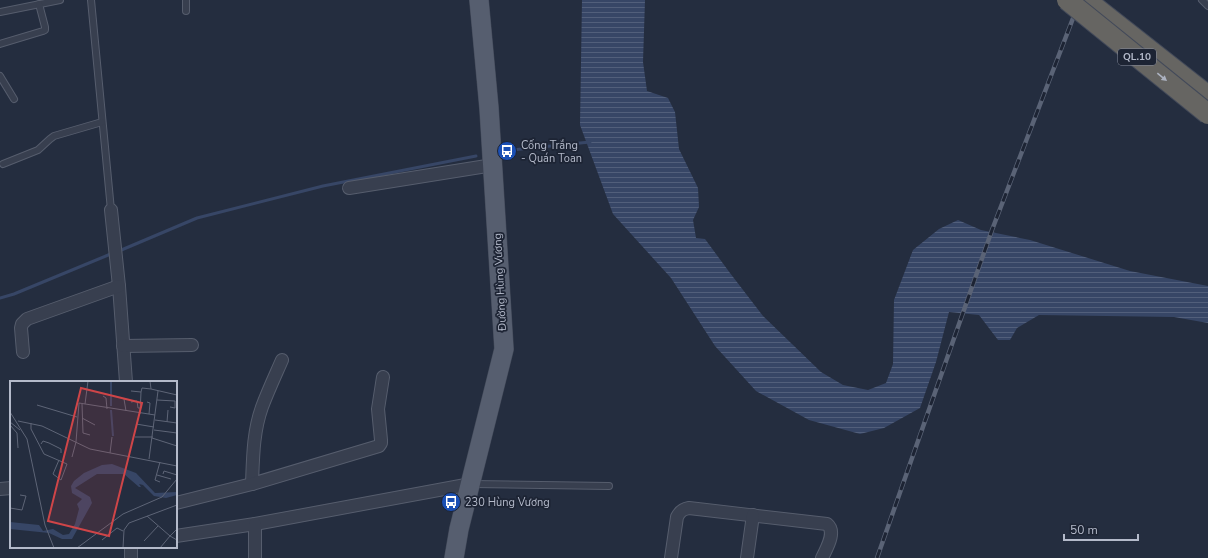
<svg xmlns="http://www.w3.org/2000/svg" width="1208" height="558" font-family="'Nunito Sans',sans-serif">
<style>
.water{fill:url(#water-rules)}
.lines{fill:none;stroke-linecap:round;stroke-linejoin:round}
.stream{stroke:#374666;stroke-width:3}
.service-casing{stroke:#565d6d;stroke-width:8}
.minor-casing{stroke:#565d6d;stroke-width:14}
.primary-casing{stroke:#414858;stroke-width:20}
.trunk-casing{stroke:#434a5a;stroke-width:22}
.service{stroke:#383f4f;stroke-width:6}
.minor{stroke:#383f4f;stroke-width:12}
.primary{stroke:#565e6f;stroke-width:19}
.trunk{stroke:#666562;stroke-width:20}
.rail-casing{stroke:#5a6376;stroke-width:4.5}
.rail{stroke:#1d2434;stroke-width:3;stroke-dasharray:9;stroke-linecap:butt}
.trunk-bridge-casing{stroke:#434a5a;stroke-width:22;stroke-linecap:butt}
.trunk-bridge{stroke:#666562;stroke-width:20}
.oneway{fill:#acb2c0}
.labels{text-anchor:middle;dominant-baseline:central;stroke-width:3.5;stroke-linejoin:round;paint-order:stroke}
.shield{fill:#1d2434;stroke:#878d9d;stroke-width:1}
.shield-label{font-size:10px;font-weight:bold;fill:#b4baca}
.poi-label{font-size:11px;fill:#b4baca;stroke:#1d2434;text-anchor:start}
.street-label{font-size:11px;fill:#b4baca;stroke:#1d2434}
.inset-river{fill:none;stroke:#374666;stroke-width:2}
.inset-road{fill:none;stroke:#5e6577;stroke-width:1}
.view{fill:#cf4548;fill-opacity:0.15;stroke:#cf4548;stroke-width:2}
.inset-edge{fill:none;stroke:#b4baca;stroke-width:2}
</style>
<defs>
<pattern id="water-rules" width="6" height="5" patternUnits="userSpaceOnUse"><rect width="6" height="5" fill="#374666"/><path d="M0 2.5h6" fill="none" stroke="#525f7b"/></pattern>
</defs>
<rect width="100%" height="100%" fill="#242d3f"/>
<!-- water -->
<polygon class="water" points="582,0 645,0 643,62 647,91 668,98 675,112 679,149 698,188 699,207 693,220 696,238 705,239 730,273 763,316 821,372 843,385 868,390 886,383 893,364 894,300 913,250 939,229 958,220 981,230 1030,240 1130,271 1208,286 1208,323 1174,317 1039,315 1017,328 1010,340 998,340 979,315 949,312 936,362 920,408 884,428 860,434 809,420 756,391 715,346 671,278 613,214 580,125"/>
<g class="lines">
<!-- stream -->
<g class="stream">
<polyline points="512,150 590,142"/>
<polyline points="119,251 197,218 323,186 476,156"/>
<polyline points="0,298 14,294 113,253"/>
</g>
<defs>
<g id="service">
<polyline points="91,0 111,210"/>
<polyline points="1202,0 1208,6"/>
<polyline points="186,11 186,0"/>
<polyline points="0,12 60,0"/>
<polyline points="0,44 43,31 45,30 45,27 39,4"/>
<polyline points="0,76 14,99"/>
<polyline points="3,164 38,150 50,139 54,136 102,122"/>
<polyline points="472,484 609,486"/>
</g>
<g id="minor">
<polyline points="349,188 493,165"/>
<polyline points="111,210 119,286 126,382"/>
<polyline points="123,346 192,345"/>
<polyline points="23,352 21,328 22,324 27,319 119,286"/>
<path d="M252 484C253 458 253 432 262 407 268 391 275 376 282 360"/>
<polyline points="0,489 11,488"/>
<polyline points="176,503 252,484 379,446 381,443 381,440 378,409 383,377"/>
<polyline points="176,536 255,524 471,484"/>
<polyline points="131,558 131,547"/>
<polyline points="255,558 255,524"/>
<path d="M671 558 677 517C680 511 683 509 689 508L827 524C837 532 826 549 822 558"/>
<polyline points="747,558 753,515"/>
</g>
<polyline id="primary" points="454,558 459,529 504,349 489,108 479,0"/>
<polyline id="trunk" points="1086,0 1208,96"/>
</defs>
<!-- service casing -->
<use href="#service" class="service-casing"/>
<!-- minor casing -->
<use href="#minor" class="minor-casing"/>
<!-- primary casing -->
<use href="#primary" class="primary-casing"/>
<!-- trunk casing -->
<use href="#trunk" class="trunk-casing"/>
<!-- service -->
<use href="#service" class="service"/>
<!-- minor -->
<use href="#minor" class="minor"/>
<!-- primary -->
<use href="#primary" class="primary"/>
<!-- trunk -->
<use href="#trunk" class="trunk"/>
<defs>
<polyline id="rail" points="877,558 992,230 1080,0"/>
</defs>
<!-- rail casing -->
<use href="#rail" class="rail-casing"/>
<!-- rail -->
<use href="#rail" class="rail"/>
<defs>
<polyline id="trunk-bridge" points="1067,0 1208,114"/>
</defs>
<!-- trunk-bridge casing -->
<use href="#trunk-bridge" class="trunk-bridge-casing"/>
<!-- trunk-bridge -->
<use href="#trunk-bridge" class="trunk-bridge"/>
</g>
<!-- one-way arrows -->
<defs><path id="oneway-solid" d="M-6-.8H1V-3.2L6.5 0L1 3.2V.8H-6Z"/></defs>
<use class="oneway" href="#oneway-solid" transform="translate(1162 77) rotate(39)"/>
<!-- icons -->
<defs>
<symbol id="bus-disc" viewBox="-11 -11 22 22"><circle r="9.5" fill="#1a4fb4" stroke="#1d2434"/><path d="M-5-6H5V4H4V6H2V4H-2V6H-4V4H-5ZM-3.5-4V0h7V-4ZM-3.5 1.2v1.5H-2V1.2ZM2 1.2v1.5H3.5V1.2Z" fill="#fff"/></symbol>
</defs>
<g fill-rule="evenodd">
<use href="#bus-disc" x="496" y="140" width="22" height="22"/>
<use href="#bus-disc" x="440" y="491" width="22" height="22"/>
</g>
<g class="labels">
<!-- shield labels -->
<rect class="shield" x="1118" y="49" width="38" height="16" rx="3"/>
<g class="shield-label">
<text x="1137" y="57">QL.10</text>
</g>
<!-- poi labels -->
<g class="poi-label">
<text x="521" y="145">Cống Trắng<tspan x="521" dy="13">- Quán Toan</tspan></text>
<text x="465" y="502">230 Hùng Vương</text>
</g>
<!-- street labels -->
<g class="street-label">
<text transform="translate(500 282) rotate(-93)">Đường Hùng Vương</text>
</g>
</g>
<!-- overview -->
<g transform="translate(10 381)">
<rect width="167" height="167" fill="#242d3f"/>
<path d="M102 83 126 92 145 112 167 111V114L156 117 144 115 133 104 129 103 131 106H129L114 93H87L65 107 80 116 82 122 62 158H52L39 152 0 148V141L29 144 33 150 43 148 53 154 59 153 65 143 69 128 67 123 72 118 62 112 61 105 64 100 74 92 92 84Z" fill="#374666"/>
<path class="inset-river" d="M101 25V0M101 29 103 55"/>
<path class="inset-road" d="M140 0 141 8 167 14M121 10 131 11 132 7 141 8M93 15 96 17 97 28M114 18 116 30M147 19 165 20V27L160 26M121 21 127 20 128 27H131M137 21 140 22 139 33M72 23 73 52 80 54M75 23 78 0M27 24 67 36M0 31 17 58 35 144 44 167M130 33 131 11M72 37 85 44M145 39 167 42M8 40 32 45 80 68 167 85M0 41 10 49M157 41 158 29M21 42V48L34 73 57 83 51 99 43 93 49 79M126 43 144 46M0 44 7 52 8 67M144 49 167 52M125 56H143M142 57 167 65M31 63 33 60 39 62 51 68V72M100 72 102 56M62 76 66 61 69 22 145 34M139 78 148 10M153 93 154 90 167 94M147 94 161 98M150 101 145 99 150 81M0 127 12 129 16 115 10 114M137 135 160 155 150 167M167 148 160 155 167 159M92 159 107 147 113 150M134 160 148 145M67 167 113 133 152 116 167 98M113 167 114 149 119 142 167 124"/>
<path class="view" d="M71 7 132 22 99 155 38 140Z"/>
<rect width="167" height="167" class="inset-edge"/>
</g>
<!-- scale -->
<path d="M1064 534v6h74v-6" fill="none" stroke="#b4baca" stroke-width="2"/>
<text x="1070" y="534" font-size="12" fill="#b4baca" stroke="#1d2434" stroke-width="3" paint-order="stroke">50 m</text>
</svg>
